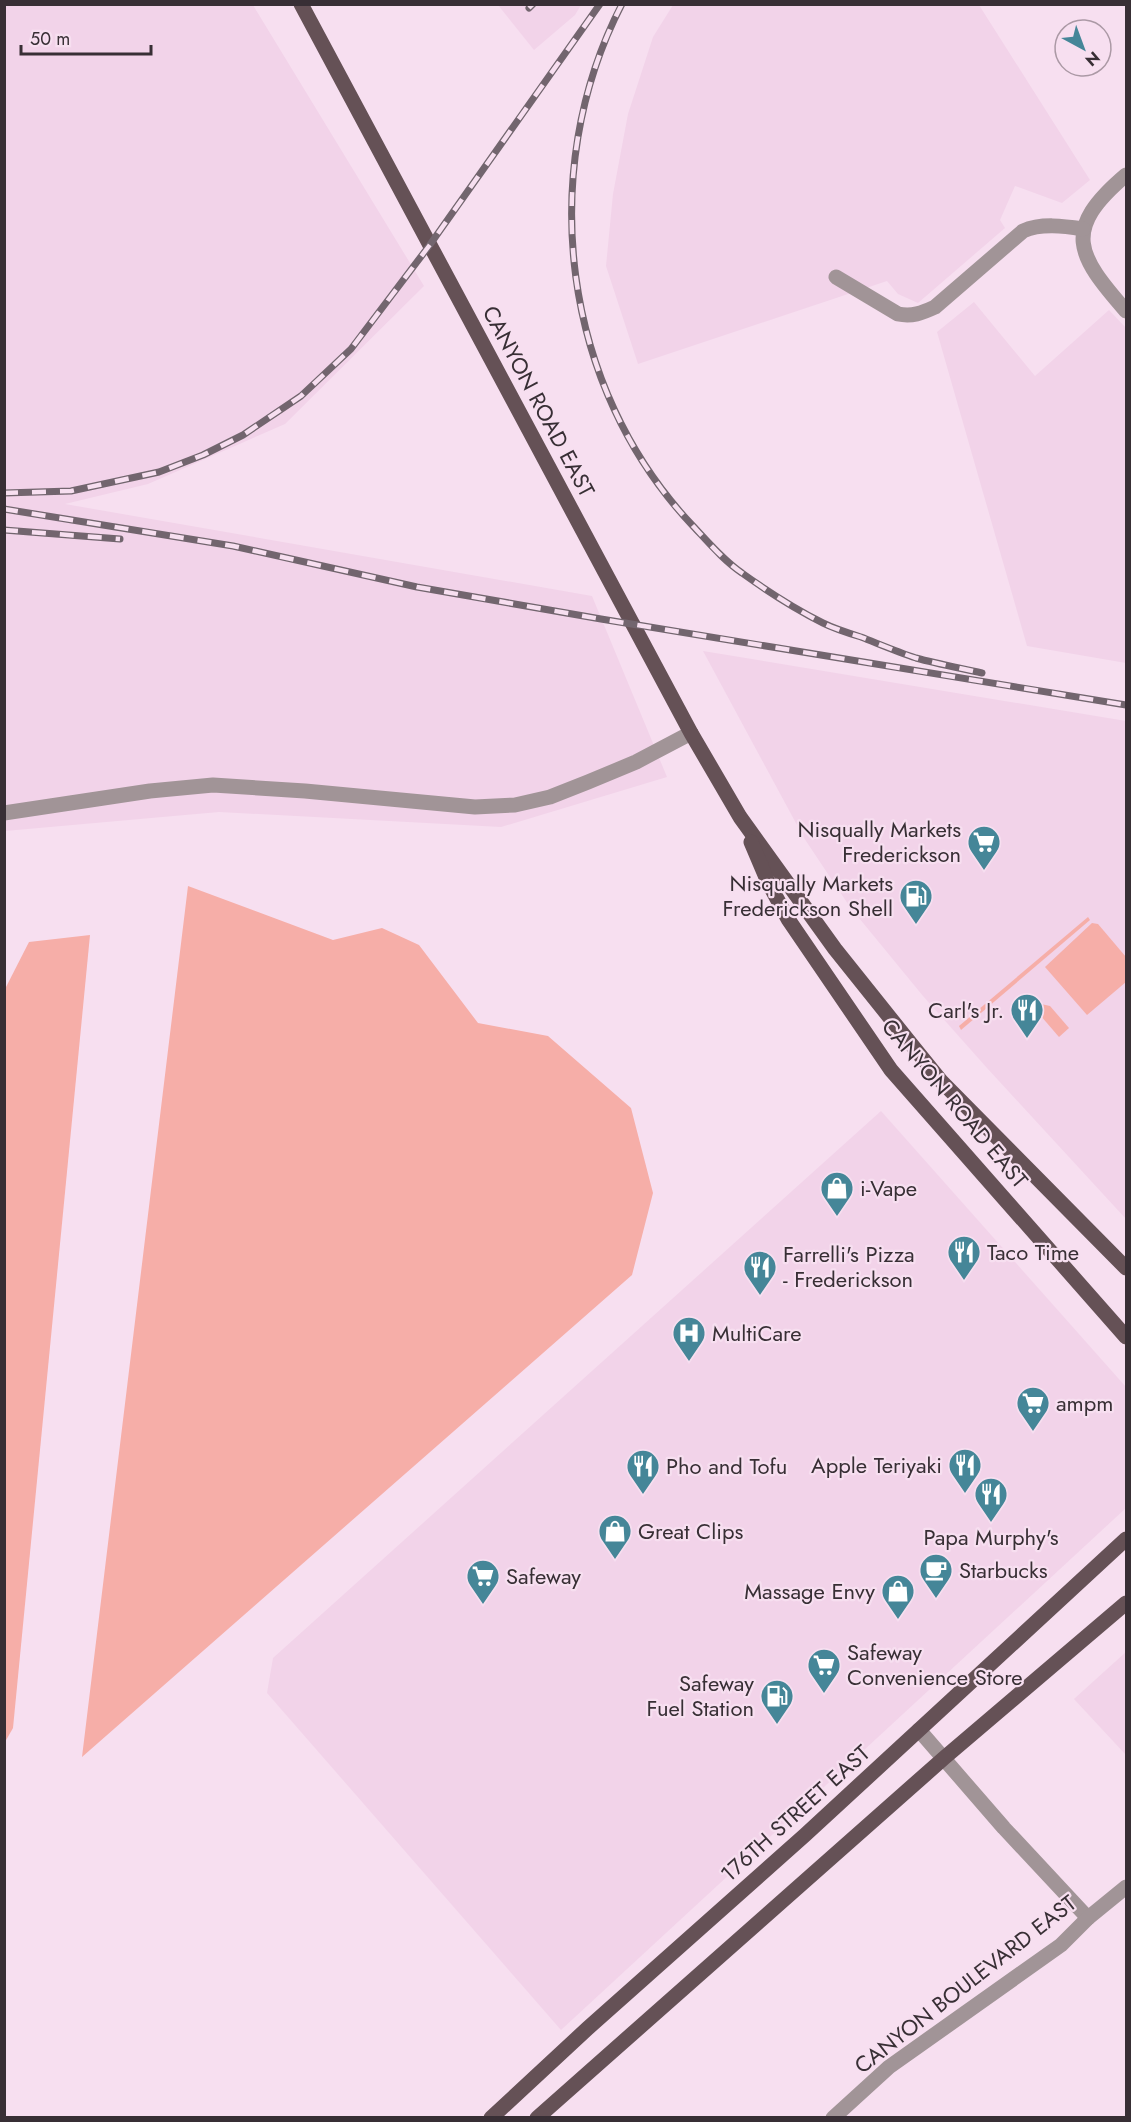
<svg xmlns="http://www.w3.org/2000/svg" width="1131" height="2122" font-family="Jost,sans-serif">
<style>
.built{fill:#f2d3e9}
.green{fill:#f6aea8}
.lines{fill:none;stroke-linecap:round;stroke-linejoin:round}
.minor{stroke:#a19497;stroke-width:15}
.major{stroke:#655156;stroke-width:15}
.rail-casing{stroke:#72656e;stroke-width:7}
.rail{stroke:#f7dff0;stroke-width:4.5;stroke-dasharray:14;stroke-linecap:butt}
.labels{text-anchor:middle;dominant-baseline:central;stroke-width:4.5;stroke-linejoin:round;paint-order:stroke}
.street-label{font-size:22px;fill:#382f35;stroke:#f7dff0}
.poi-label{font-size:22px;fill:#382f35;stroke:#f7dff0;text-anchor:start}
</style>
<rect width="100%" height="100%" fill="#f7dff0"/>
<!-- built -->
<g class="built">
<polygon points="5,5 253,5 424,286 285,424 148,484 65,504 592,596 667,777 501,827 219,812 5,831"/>
<polygon points="498,5 581,5 575,15 534,50"/>
<polygon points="673,5 979,5 1090,180 1062,203 1015,186 1000,220 1005,228 918,303 898,294 887,281 638,364 606,266 613,194 628,114 653,37"/>
<polygon points="974,302 1035,376 1109,310 1126,328 1126,663 1027,646 937,332"/>
<polygon points="703,651 1126,721 1126,1219 987,1068 923,996 850,907 804,838"/>
<polygon points="881,1111 1126,1387 1126,1508 561,2030 267,1693 273,1658"/>
<polygon points="1126,1652 1126,1755 1074,1699"/>
</g>
<!-- green -->
<g class="green">
<polygon points="188,886 333,940 382,928 419,945 478,1023 548,1036 631,1108 653,1193 632,1275 82,1757"/>
<polygon points="1088,917 1090,920 961,1030 959,1026"/>
<polygon points="1092,923 1098,924 1126,957 1126,982 1087,1015 1045,967"/>
<polygon points="90,935 13,1728 5,1742 5,989 29,942"/>
<polygon points="1041,1004 1050,1006 1069,1028 1059,1037 1034,1008"/>
</g>
<g class="lines">
<!-- minor -->
<g class="minor">
<path d="M1126 175C1061 230 1077 255 1126 311"/>
<path d="M836 277 898 314C912 317 922 313 935 307L1023 231C1041 223 1064 226 1083 229"/>
<polyline points="4,813 150,791 213,785 305,791 475,807 515,805 550,797 588,782 636,762 691,733"/>
<polyline points="919,1730 1004,1828 1088,1918"/>
<polyline points="833,2118 889,2067 1061,1945 1088,1918 1126,1887"/>
</g>
<!-- major -->
<g class="major">
<polyline points="301,4 691,733 740,817 835,949 915,1049 941,1081 1126,1268"/>
<polyline points="751,842 768,882 788,919 891,1070 1126,1337"/>
<polyline points="491,2118 588,2028 805,1835 1126,1539"/>
<polyline points="537,2118 944,1758 1126,1603"/>
</g>
<defs>
<g id="rail">
<path d="M622 4C535 172 562 388 693 526 708 542 724 561 742 573 767 591 795 609 823 623 835 629 848 633 861 637 879 644 898 652 916 658 938 664 960 668 982 673"/>
<polyline points="529,8 533,4"/>
<polyline points="4,493 71,491 159,472 203,455 243,435 301,396 351,349 429,246 600,4"/>
<polyline points="4,509 233,546 417,587 601,619 1126,705"/>
<polyline points="4,530 120,539"/>
</g>
</defs>
<!-- rail casing -->
<use href="#rail" class="rail-casing"/>
<!-- rail -->
<use href="#rail" class="rail"/>
</g>
<!-- icons -->
<defs>
<symbol id="supermarket-pin" viewBox="-11 -11 22 30"><path d="M0 17L-7.5 6A9.5 9.5 0 1 1 7.5 6Z" fill="#458698" stroke="#f7dff0"/><path d="M-6-5.5h2.5l.6 2H6L4.5 2H-2.5L-4.4-4H-6ZM-1.5 3.2a1.3 1.3 0 1 0 .1 0ZM3 3.2a1.3 1.3 0 1 0 .1 0Z" fill="#fff"/></symbol>
<symbol id="fuel-pin" viewBox="-11 -11 22 30"><path d="M0 17L-7.5 6A9.5 9.5 0 1 1 7.5 6Z" fill="#458698" stroke="#f7dff0"/><path d="M-5.5-6h7V0h2V4h1.3V-2.5L3-4.5l.8-.8L6-3V5H2.5V1h-1V6h-7ZM-4.2-4.7v3.2H.2V-4.7Z" fill="#fff"/></symbol>
<symbol id="restaurant-pin" viewBox="-11 -11 22 30"><path d="M0 17L-7.5 6A9.5 9.5 0 1 1 7.5 6Z" fill="#458698" stroke="#f7dff0"/><path d="M-5-6h1v4h1v-4h1v4h1v-4h1v5L-1.5 .5V6h-2V.5L-5-1ZM5-6V6H3V1.5H1.5Q1.5-4 5-6Z" fill="#fff"/></symbol>
<symbol id="shop-pin" viewBox="-11 -11 22 30"><path d="M0 17L-7.5 6A9.5 9.5 0 1 1 7.5 6Z" fill="#458698" stroke="#f7dff0"/><path d="M-5-2.5h2.3a2.7 3.5 0 0 1 5.4 0H5L5.5 6h-11ZM-1.5-2.5h3a1.5 2.3 0 0 0-3 0Z" fill="#fff"/></symbol>
<symbol id="hospital-pin" viewBox="-11 -11 22 30"><path d="M0 17L-7.5 6A9.5 9.5 0 1 1 7.5 6Z" fill="#458698" stroke="#f7dff0"/><path d="M-5-5h3v3.5h4V-5h3V5h-3V1.5h-4V5h-3Z" fill="#fff"/></symbol>
<symbol id="cafe-pin" viewBox="-11 -11 22 30"><path d="M0 17L-7.5 6A9.5 9.5 0 1 1 7.5 6Z" fill="#458698" stroke="#f7dff0"/><path d="M-5.5-4.5H6V0H3Q3 3.5 0 3.5H-2.5Q-5.5 3.5-5.5 0ZM3-3.2v2h1.7v-2ZM-6 4.5H4V6H-6Z" fill="#fff"/></symbol>
</defs>
<g fill-rule="evenodd">
<use href="#supermarket-pin" x="965" y="823" width="38" height="52"/>
<use href="#fuel-pin" x="897" y="877" width="38" height="52"/>
<use href="#restaurant-pin" x="1008" y="991" width="38" height="52"/>
<use href="#shop-pin" x="818" y="1169" width="38" height="52"/>
<use href="#restaurant-pin" x="945" y="1233" width="38" height="52"/>
<use href="#restaurant-pin" x="741" y="1248" width="38" height="52"/>
<use href="#hospital-pin" x="670" y="1314" width="38" height="52"/>
<use href="#supermarket-pin" x="1014" y="1384" width="38" height="52"/>
<use href="#restaurant-pin" x="946" y="1446" width="38" height="52"/>
<use href="#restaurant-pin" x="624" y="1447" width="38" height="52"/>
<use href="#restaurant-pin" x="972" y="1475" width="38" height="52"/>
<use href="#shop-pin" x="596" y="1512" width="38" height="52"/>
<use href="#cafe-pin" x="917" y="1551" width="38" height="52"/>
<use href="#supermarket-pin" x="464" y="1557" width="38" height="52"/>
<use href="#shop-pin" x="879" y="1572" width="38" height="52"/>
<use href="#supermarket-pin" x="805" y="1646" width="38" height="52"/>
<use href="#fuel-pin" x="758" y="1677" width="38" height="52"/>
</g>
<g class="labels">
<!-- street labels -->
<g class="street-label">
<text transform="translate(539 401) rotate(62)">CANYON ROAD EAST</text>
<text transform="translate(955 1103) rotate(50)">CANYON ROAD EAST</text>
<text transform="translate(795 1813) rotate(-42)">176TH STREET EAST</text>
<text transform="translate(965 1984) rotate(-38)">CANYON BOULEVARD EAST</text>
</g>
<!-- poi labels -->
<g class="poi-label">
<text x="961" y="829" text-anchor="end">Nisqually Markets<tspan x="961" dy="25">Frederickson</tspan></text>
<text x="893" y="883" text-anchor="end">Nisqually Markets<tspan x="893" dy="25">Frederickson Shell</tspan></text>
<text x="1004" y="1010" text-anchor="end">Carl's Jr.</text>
<text x="860" y="1188">i-Vape</text>
<text x="987" y="1252">Taco Time</text>
<text x="783" y="1254">Farrelli's Pizza<tspan x="783" dy="25">- Frederickson</tspan></text>
<text x="712" y="1333">MultiCare</text>
<text x="1056" y="1403">ampm</text>
<text x="942" y="1465" text-anchor="end">Apple Teriyaki</text>
<text x="666" y="1466">Pho and Tofu</text>
<text x="638" y="1531">Great Clips</text>
<text x="991" y="1537" text-anchor="middle">Papa Murphy's</text>
<text x="959" y="1570">Starbucks</text>
<text x="506" y="1576">Safeway</text>
<text x="875" y="1591" text-anchor="end">Massage Envy</text>
<text x="847" y="1652">Safeway<tspan x="847" dy="25">Convenience Store</tspan></text>
<text x="754" y="1683" text-anchor="end">Safeway<tspan x="754" dy="25">Fuel Station</tspan></text>
</g>
</g>
<!-- border -->
<rect width="1131" height="2122" fill="none" stroke="#382f35" stroke-width="12"/>
<!-- north arrow -->
<g transform="translate(1083 48) rotate(139)"><circle r="28" fill="#f7dff0" stroke="#ab99a5" stroke-width="1.5"/>
<path d="M0-4.5L10 22L0 15L-10 22Z" fill="#458698"/>
<text y="-9" font-size="16" font-weight="bold" text-anchor="middle" fill="#382f35">N</text>
</g>
<!-- scale -->
<path d="M21 45v9h130v-9" fill="none" stroke="#382f35" stroke-width="3"/>
<text x="30" y="45" font-size="18" fill="#382f35" stroke="#f7dff0" stroke-width="4.5" paint-order="stroke">50 m</text>
</svg>
